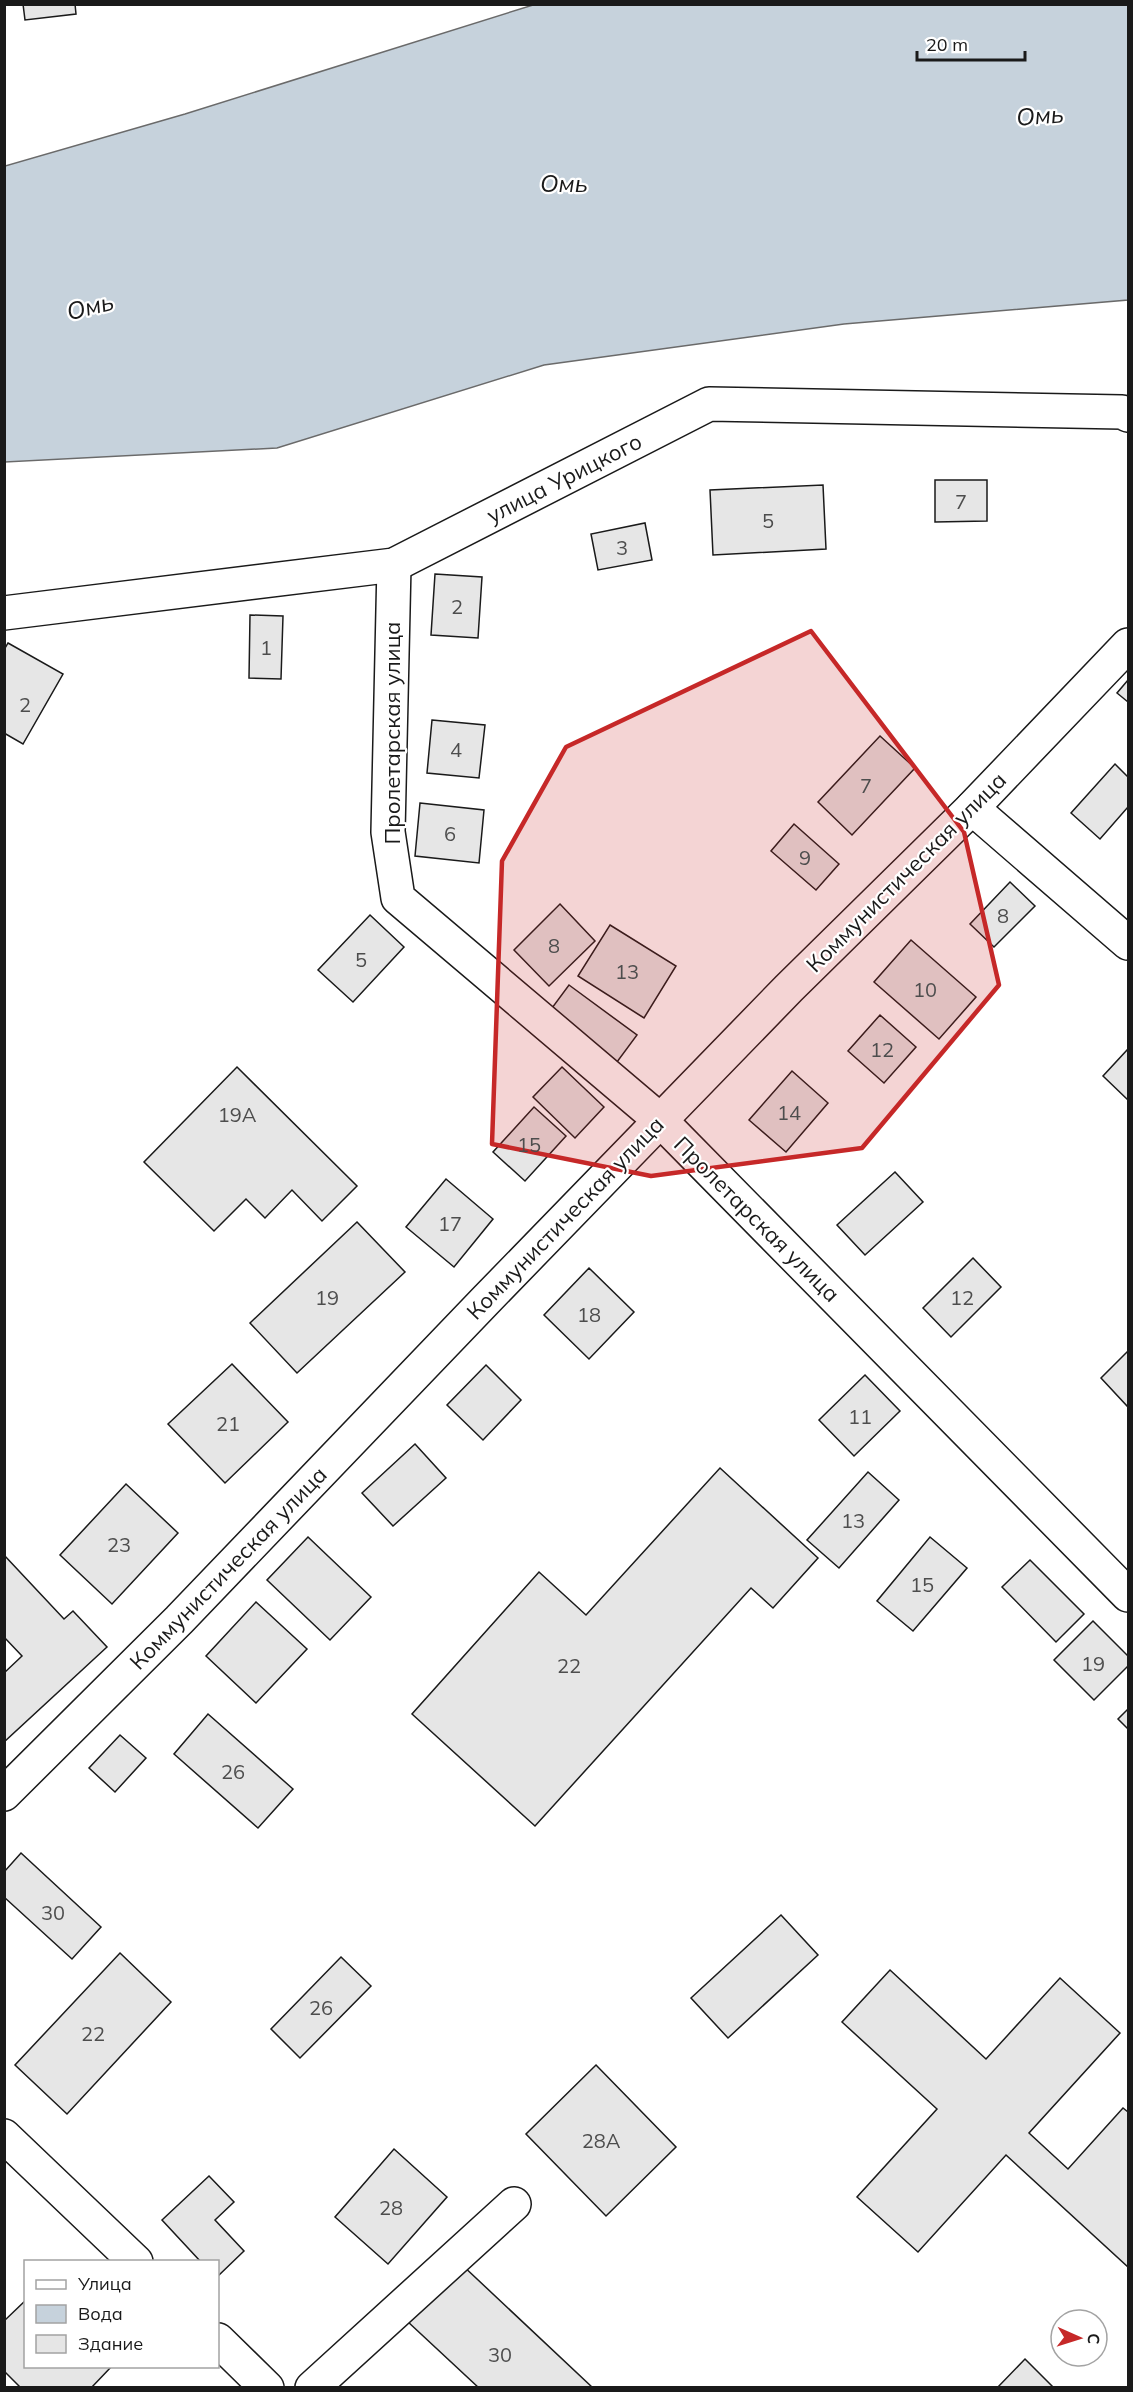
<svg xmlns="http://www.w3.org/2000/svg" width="1133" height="2392" font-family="Mulish,sans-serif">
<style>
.water{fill:#c6d2dc;stroke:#6a6a6a;stroke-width:1.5}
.building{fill:#e6e6e6;stroke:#1a1a1a;stroke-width:1.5}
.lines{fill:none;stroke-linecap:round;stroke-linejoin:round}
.minor-casing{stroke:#1a1a1a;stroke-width:36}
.minor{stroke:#fff;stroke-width:33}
.marked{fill:#c62828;fill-opacity:0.2;stroke:#c62828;stroke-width:4.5;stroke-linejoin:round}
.labels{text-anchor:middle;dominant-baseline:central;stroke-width:4.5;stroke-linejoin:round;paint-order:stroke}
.number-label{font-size:20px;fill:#4d4d4d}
.street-label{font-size:22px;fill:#1a1a1a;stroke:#fff}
.water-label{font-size:24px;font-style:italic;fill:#1a1a1a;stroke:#fff}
</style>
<rect width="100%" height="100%" fill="#fff"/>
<!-- water -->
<polygon class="water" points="533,5 1128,5 1128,300 844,324 544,365 277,448 5,462 5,166 185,114"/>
<!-- building -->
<g class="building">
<polygon points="23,4 75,4 76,14 25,20"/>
<polygon points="935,480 987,480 987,521 935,522"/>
<polygon points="823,485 826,549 713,555 710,490"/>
<polygon points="645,523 652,560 598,570 591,534"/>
<polygon points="435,574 482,577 478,638 431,635"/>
<polygon points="250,615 283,616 281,679 249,678"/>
<polygon points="8,643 63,674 23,744 4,733 4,650"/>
<polygon points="1128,680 1128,702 1117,693"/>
<polygon points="432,720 485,725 479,778 427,773"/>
<polygon points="880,736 915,768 852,835 818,802"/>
<polygon points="1115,764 1128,777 1128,807 1100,839 1071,813"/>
<polygon points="420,803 484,810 479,863 415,856"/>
<polygon points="794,824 839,864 816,890 771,851"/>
<polygon points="1010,882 1035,906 994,947 970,924"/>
<polygon points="560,904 595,941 549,986 514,950"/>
<polygon points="370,915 404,947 353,1002 318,970"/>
<polygon points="610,925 676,966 644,1018 578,976"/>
<polygon points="911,940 976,997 939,1039 874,982"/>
<polygon points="569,985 637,1035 617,1062 549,1012"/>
<polygon points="880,1015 916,1047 884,1083 848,1051"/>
<polygon points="1128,1049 1128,1100 1103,1076"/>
<polygon points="237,1067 357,1186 322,1221 292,1190 265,1218 246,1199 214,1231 144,1162"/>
<polygon points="562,1067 604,1107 575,1138 533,1097"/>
<polygon points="792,1071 828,1103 786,1152 749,1120"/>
<polygon points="534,1107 566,1136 525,1181 493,1152"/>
<polygon points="895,1172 923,1202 865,1255 837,1225"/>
<polygon points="446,1179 493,1219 454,1267 406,1227"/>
<polygon points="357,1222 405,1272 297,1373 250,1323"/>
<polygon points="973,1258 1001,1287 951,1337 923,1308"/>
<polygon points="589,1268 634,1312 589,1359 544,1315"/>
<polygon points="1128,1351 1128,1407 1101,1378"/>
<polygon points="232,1364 288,1422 225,1483 168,1424"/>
<polygon points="486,1365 521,1400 483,1440 447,1405"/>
<polygon points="865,1375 900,1411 854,1456 819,1420"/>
<polygon points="415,1444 446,1478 393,1526 362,1493"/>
<polygon points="720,1468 818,1558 773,1608 751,1588 535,1826 412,1714 539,1572 586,1615"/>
<polygon points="868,1472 899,1500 839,1568 807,1540"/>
<polygon points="126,1484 178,1533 112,1604 60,1555"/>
<polygon points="308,1537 371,1597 330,1640 267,1580"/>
<polygon points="930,1537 967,1568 913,1631 877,1601"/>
<polygon points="4,1555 64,1619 73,1611 107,1647 4,1742 4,1673 22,1656 4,1637"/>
<polygon points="1030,1560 1084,1614 1056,1642 1002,1587"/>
<polygon points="256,1602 307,1649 256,1703 206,1656"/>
<polygon points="1093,1621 1128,1656 1128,1666 1094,1700 1054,1660"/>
<polygon points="1128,1709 1128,1729 1118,1719"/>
<polygon points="208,1714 293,1789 258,1828 174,1754"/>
<polygon points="120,1735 146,1758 115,1792 89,1768"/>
<polygon points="21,1853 101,1927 72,1959 4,1897 4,1872"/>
<polygon points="781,1915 818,1955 728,2038 691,1998"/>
<polygon points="120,1953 171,2002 67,2114 15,2065"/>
<polygon points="341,1957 371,1986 300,2058 271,2029"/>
<polygon points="890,1970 986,2059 1060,1978 1120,2033 1029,2133 1068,2169 1123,2108 1128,2112 1128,2267 1006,2155 918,2252 857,2197 937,2109 842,2022"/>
<polygon points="596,2065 676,2147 606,2216 526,2134"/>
<polygon points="394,2149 447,2197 388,2264 335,2217"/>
<polygon points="209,2176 234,2202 215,2220 244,2251 218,2276 218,2262 201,2262 162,2220"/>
<polygon points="460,2263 593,2388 479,2388 407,2321"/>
<polygon points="26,2300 26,2366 112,2366 91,2388 21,2388 4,2371 4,2321"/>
<polygon points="1025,2359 1054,2388 997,2388"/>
</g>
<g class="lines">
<defs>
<g id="minor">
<polyline points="394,565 388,832 398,898 661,1121 1128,1595"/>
<polyline points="4,613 394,565 709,404 1122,412 1128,415"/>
<polyline points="972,808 1128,943"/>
<polyline points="4,1794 179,1620 485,1301 789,988 972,808 1128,645"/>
<polyline points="4,2136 136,2262"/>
<polyline points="218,2340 267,2388"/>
<polyline points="312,2388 514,2204"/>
</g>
</defs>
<!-- minor casing -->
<use href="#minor" class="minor-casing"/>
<!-- minor -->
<use href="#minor" class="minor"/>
</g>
<!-- marked area -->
<path class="marked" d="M811 631 964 832 999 985 862 1148 651 1176 492 1144 502 861 566 747Z"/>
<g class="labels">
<!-- number labels -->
<g class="number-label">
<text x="961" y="501">7</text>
<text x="768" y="520">5</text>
<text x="622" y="547">3</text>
<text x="457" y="606">2</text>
<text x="266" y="647">1</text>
<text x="25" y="704">2</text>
<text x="456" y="749">4</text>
<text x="866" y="785">7</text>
<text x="450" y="833">6</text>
<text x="805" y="857">9</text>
<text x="1003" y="915">8</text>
<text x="554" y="945">8</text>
<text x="361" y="959">5</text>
<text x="627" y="971">13</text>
<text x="925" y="989">10</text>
<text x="882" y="1049">12</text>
<text x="789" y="1112">14</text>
<text x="237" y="1114">19А</text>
<text x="529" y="1144">15</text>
<text x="450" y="1223">17</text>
<text x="327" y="1297">19</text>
<text x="962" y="1297">12</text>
<text x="589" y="1314">18</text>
<text x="860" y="1416">11</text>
<text x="228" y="1423">21</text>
<text x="853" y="1520">13</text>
<text x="119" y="1544">23</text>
<text x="922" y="1584">15</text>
<text x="1093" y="1663">19</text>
<text x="569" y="1665">22</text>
<text x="233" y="1771">26</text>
<text x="53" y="1912">30</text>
<text x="321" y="2007">26</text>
<text x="93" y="2033">22</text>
<text x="601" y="2140">28А</text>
<text x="391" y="2207">28</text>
<text x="500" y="2354">30</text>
</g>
<!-- street labels -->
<g class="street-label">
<text transform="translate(564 478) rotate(-27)">улица Урицкого</text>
<text transform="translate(392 733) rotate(-90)">Пролетарская улица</text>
<text transform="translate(906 872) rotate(-45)">Коммунистическая улица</text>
<text transform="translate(565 1218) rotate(-46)">Коммунистическая улица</text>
<text transform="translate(757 1219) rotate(45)">Пролетарская улица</text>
<text transform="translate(228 1568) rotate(-46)">Коммунистическая улица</text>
</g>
<!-- water labels -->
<g class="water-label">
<text transform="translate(1040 115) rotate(-4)">Омь</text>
<text x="564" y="183">Омь</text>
<text transform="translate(90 306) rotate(-14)">Омь</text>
</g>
</g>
<!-- border -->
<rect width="1133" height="2392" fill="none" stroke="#1a1a1a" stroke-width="12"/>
<!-- legend -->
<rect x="24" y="2260" width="195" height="108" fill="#ffffff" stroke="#a3a3a3" stroke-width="1.5"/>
<rect x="36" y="2280" width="30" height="9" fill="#ffffff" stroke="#a3a3a3" stroke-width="1.5"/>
<text x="78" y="2290" font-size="18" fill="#1a1a1a">Улица</text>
<rect x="36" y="2305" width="30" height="18" fill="#c6d2dc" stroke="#a3a3a3" stroke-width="1.5"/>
<text x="78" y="2320" font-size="18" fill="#1a1a1a">Вода</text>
<rect x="36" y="2335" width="30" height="18" fill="#e6e6e6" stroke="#a3a3a3" stroke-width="1.5"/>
<text x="78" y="2350" font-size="18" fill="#1a1a1a">Здание</text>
<!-- north arrow -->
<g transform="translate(1079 2338) rotate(93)"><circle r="28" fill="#ffffff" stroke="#a3a3a3" stroke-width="1.5"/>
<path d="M0-4.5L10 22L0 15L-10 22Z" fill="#c62828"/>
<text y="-9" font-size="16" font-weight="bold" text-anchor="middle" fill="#1a1a1a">С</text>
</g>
<!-- scale -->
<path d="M917 51v9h108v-9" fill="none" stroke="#1a1a1a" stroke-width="3"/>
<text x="926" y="51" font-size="18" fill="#1a1a1a" stroke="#ffffff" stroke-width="4.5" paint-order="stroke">20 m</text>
</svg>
